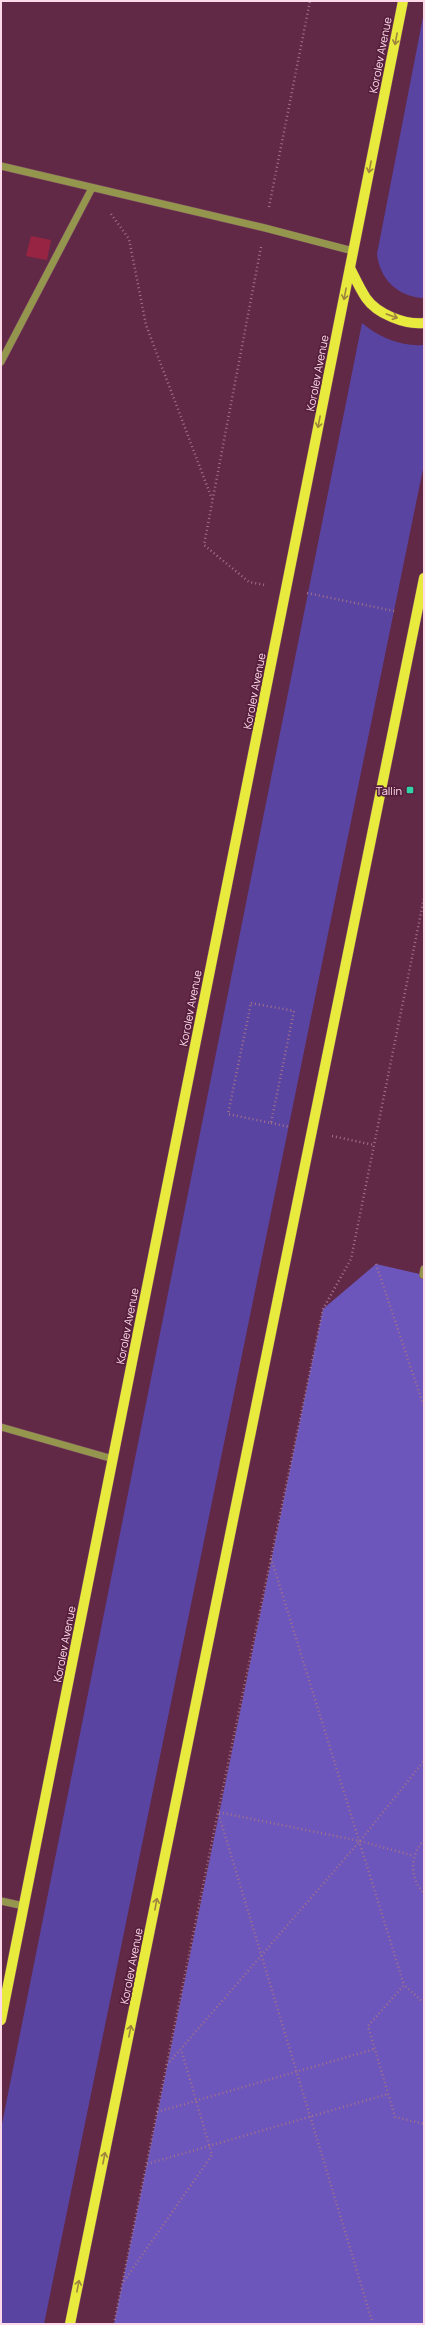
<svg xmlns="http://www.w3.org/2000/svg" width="425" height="2325" font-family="Manrope,sans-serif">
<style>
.green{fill:#5944a1}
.forest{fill:#6c56bb}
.building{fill:#982444}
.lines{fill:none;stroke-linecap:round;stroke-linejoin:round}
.minor-casing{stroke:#7e4964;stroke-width:8}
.major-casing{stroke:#7e4964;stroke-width:11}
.path{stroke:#a2718a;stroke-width:2.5;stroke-dasharray:1 3;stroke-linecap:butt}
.minor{stroke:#94964d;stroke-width:7}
.major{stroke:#e8ea3e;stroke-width:10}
.oneway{stroke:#9f843d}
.poi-dot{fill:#31d4a9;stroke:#561f3c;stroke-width:1.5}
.labels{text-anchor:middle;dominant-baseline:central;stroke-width:3.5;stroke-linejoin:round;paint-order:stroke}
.street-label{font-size:11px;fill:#fed9e9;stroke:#561f3c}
.poi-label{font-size:11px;fill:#fed9e9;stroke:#561f3c;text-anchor:end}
</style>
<rect width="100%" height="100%" fill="#622947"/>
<!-- green -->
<g class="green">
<path d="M424 12V297L422 298C397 296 380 279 377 254Z"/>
<path d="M362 323C379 337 401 347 424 345V464L44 2324H1V2129Z"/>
</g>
<!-- forest -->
<polygon class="forest" points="376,1264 424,1275 424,2324 114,2324 323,1309"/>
<!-- building -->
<polygon class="building" points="31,236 51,240 47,260 26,256"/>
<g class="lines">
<defs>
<g id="minor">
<polyline points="1,166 265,228 353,251"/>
<polyline points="1,362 92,188"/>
<polyline points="423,1275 424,1269"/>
<polyline points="1,1427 113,1459"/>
<polyline points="1,1901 24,1906"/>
</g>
<g id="major">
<path d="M350 268C355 278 360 289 366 298 377 314 405 325 424 323"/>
<polyline points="1,2020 403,1"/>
<polyline points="70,2324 424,578"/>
</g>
</defs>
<!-- minor casing -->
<use href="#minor" class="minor-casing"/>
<!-- major casing -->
<use href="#major" class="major-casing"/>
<!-- path -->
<g class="path">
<polyline points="269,207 310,1"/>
<polyline points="111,214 129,239 146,325 212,499"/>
<polyline points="261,247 204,545 249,582 265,585"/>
<polyline points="307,593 394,611"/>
<polygon points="251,1003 294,1011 271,1123 228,1114"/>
<polyline points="271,1123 290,1127"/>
<polyline points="332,1136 374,1145"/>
<polyline points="376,1264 424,1407"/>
<polyline points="271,1558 404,1985"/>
<path d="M424 1840C410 1855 409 1878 424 1893"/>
<polyline points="424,2003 404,1985 368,2026 395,2117 424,2124"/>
<polyline points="167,2065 360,1841 424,1761"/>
<polyline points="157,2112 375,2049"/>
<polyline points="147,2164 388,2094"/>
<polyline points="124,2281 212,2155 181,2049"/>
<polyline points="114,2324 218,1812 323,1309 351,1259 424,898"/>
<polyline points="373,2324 218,1812 360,1841 414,1856"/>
</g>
<!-- minor -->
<use href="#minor" class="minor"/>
<!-- major -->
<use href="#major" class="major"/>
</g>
<!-- one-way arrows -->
<defs><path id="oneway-shaft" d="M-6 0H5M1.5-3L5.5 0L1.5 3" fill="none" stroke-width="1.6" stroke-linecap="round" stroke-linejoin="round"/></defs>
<g class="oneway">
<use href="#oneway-shaft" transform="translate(396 39) rotate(101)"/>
<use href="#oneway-shaft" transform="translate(370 167) rotate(101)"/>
<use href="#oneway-shaft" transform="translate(345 294) rotate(101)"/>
<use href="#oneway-shaft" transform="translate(392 316) rotate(20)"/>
<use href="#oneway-shaft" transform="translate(319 422) rotate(101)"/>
<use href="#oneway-shaft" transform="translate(156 1904) rotate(-79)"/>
<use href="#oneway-shaft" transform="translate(130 2031) rotate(-79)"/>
<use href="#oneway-shaft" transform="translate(104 2158) rotate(-79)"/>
<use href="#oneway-shaft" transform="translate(78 2286) rotate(-79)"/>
</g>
<!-- markers -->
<rect class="poi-dot" x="406" y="786" width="8" height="8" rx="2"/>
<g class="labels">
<!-- street labels -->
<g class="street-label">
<text transform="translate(380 55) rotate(-79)">Korolev Avenue</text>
<text transform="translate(317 373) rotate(-79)">Korolev Avenue</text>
<text transform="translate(254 691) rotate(-79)">Korolev Avenue</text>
<text transform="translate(190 1008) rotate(-79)">Korolev Avenue</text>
<text transform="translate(127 1326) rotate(-79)">Korolev Avenue</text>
<text transform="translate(64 1644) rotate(-79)">Korolev Avenue</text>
<text transform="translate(131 1966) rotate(-79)">Korolev Avenue</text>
</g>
<!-- poi labels -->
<g class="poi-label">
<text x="402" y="790">Tallin</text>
</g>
</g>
<!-- border -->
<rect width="425" height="2325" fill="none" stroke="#fed9e9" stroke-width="4"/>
</svg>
